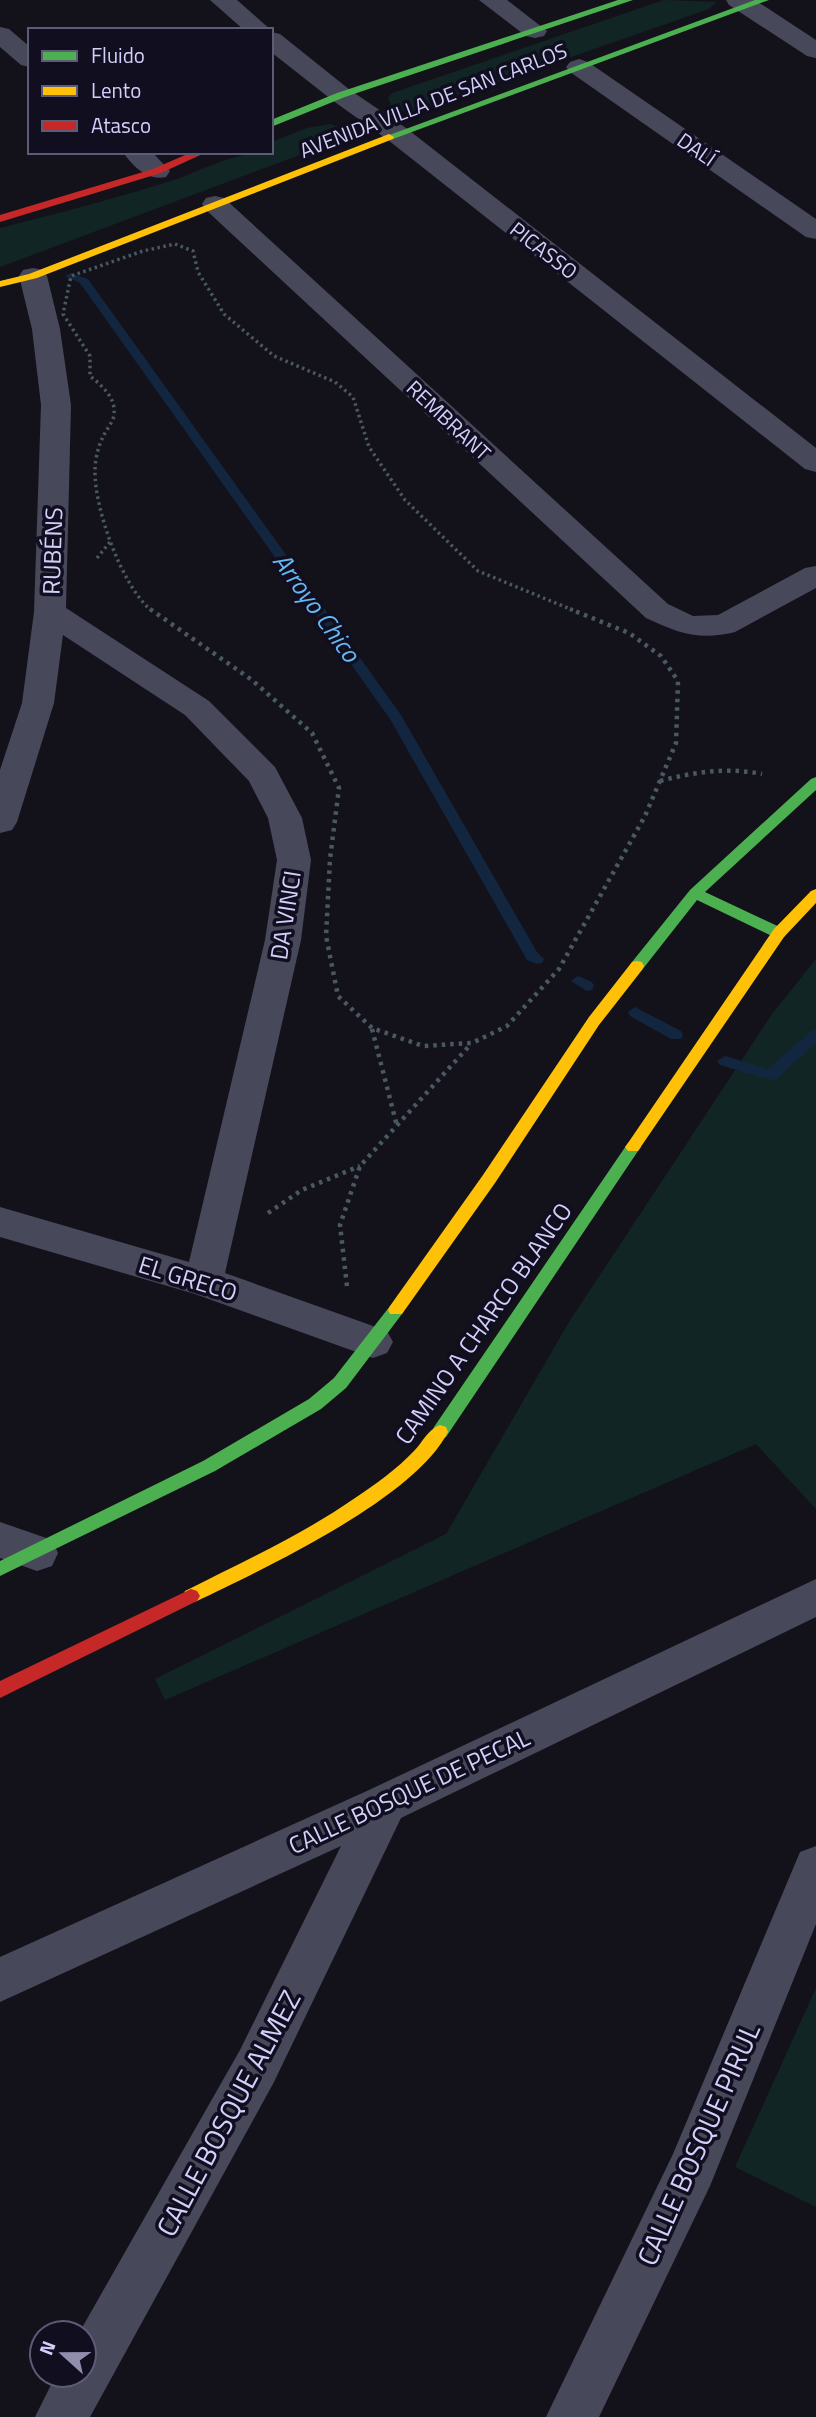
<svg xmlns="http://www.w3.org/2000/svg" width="816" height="2417" font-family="'Titillium Web',sans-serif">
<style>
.green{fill:#122525}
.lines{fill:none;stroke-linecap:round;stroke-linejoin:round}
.stream{fill:#122640;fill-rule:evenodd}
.path-far1{stroke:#4a5862;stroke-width:3.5;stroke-dasharray:2.5 3.5;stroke-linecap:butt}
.path{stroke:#4a5862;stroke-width:4.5;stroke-dasharray:3.5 5;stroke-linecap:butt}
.street{fill:#48485b;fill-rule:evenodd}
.fast{fill:#4caf50;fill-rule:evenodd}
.slow{fill:#ffc107;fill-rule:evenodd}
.jam{fill:#c62828;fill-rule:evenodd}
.labels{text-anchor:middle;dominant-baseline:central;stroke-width:7;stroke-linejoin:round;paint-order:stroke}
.far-street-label{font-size:21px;fill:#d3cffb;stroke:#100e1f}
.street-label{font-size:24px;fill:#d3cffb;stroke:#100e1f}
.water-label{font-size:26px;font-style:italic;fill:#66b8f3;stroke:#100e1f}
.near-street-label{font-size:28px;fill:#d3cffb;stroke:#100e1f}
</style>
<rect width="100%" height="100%" fill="#13121b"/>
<!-- green -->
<g class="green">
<polygon points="664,0 717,2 709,9 410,113 392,108 388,98 392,93"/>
<path d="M330 124 342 128 345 138 0 267V228C56 214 112 199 168 182 204 170 232 152 271 152V142L307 128Z"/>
<polygon points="816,959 816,1509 756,1444 165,1700 155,1679 446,1534 569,1322 772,1014"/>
<polygon points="816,1988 816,2207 735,2167"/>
</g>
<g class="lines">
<!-- stream -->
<g class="stream">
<polygon points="71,273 88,279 401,715 537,952 544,959 542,963 537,964 527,960 390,719 80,283 65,276"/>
<polygon points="578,976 592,982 594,986 592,990 587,991 571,981"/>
<polygon points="635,1007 681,1031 683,1035 681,1039 671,1039 630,1016 628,1012"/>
<polygon points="816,1030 816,1043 776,1079 771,1080 720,1065 717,1061 725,1056 768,1069 811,1031"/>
</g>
<!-- path-far1 -->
<g class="path-far1">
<polyline points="97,558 110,542"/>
<path d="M152 611C122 587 94 508 95 470 95 461 98 447 102 439 105 431 113 423 114 415 116 397 102 386 90 376V356L63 314 71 276 143 251 175 244 193 251 198 272 224 314 274 356 335 382 353 397 369 447 405 500 478 571 575 611"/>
</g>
<!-- path -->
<g class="path">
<polyline points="150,609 252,680 312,733 339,788 330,859 326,936 338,996 372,1028 423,1046 472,1043 507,1026 559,969 645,816 676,743 678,681 661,656 629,633 570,609"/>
<path d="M660 781C694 772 727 767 762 774"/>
<polyline points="372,1029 397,1126"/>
<polyline points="268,1213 302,1190 360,1166"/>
<polyline points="347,1286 340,1225 360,1166 471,1044"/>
</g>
<!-- street -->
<g class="street">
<polygon points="210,0 237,0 271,30 244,30"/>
<polygon points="479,0 507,0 547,31 544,36 535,38 526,36"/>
<polygon points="726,0 755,0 816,40 816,58 807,56 729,5"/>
<polygon points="0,27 9,29 30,47 30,67 21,65 0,47"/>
<polygon points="271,32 280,34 350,90 406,128 816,448 816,472 805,469 388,140 332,100 271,52"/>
<polygon points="579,59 588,62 816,219 816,239 806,237 570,72 566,67 570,62"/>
<path d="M123 152H152L170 171 166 177C148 181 133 167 123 152Z"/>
<path d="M215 196 224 198 668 604 693 616 718 615 805 568 816 566V588L735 632C699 641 678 633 646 618L206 210 202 204 206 198Z"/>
<polygon points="33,268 43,270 47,276 60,329 71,405 66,608 209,701 275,767 302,818 311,860 301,940 225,1273 387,1331 393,1342 387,1353 373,1358 195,1294 0,1237 0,1207 189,1262 265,940 277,860 268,818 249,781 185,715 63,635 54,703 17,822 12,830 0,833 0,770 22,703 34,612 41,405 32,329 19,276 23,270"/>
<polygon points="0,1522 52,1540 58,1553 52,1566 37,1571 0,1558"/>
<polygon points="816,1579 816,1617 401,1818 274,2082 90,2417 35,2417 56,2375 84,2375 84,2333 79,2333 240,2050 341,1846 0,2002 0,1957 369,1790"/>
<polygon points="816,1846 816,1924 710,2186 599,2417 546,2417 673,2154 800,1852"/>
</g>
<!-- fast -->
<g class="fast">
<polygon points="618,0 633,0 345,97 271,127 271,120 337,93"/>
<polygon points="755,0 769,0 393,139 384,137"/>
<polygon points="816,777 816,790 705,892 784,929 786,933 784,937 774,937 697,900 642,970 632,970 630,966 632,962 690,890 811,779"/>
<polygon points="633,1141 638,1143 641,1147 638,1151 446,1437 440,1439 434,1437 432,1432 434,1427 628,1143"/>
<polygon points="396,1304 402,1306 404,1310 402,1314 346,1388 321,1409 215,1471 0,1576 0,1561 203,1461 309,1399 334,1378 390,1306"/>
</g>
<!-- slow -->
<g class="slow">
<polygon points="389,134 394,137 393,139 37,278 0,287 0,281 29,274"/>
<polygon points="816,889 816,903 784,937 638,1151 628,1151 625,1147 628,1143 774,929 811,891"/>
<polygon points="637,961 642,962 644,966 642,970 599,1025 495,1183 402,1314 390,1314 388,1310 390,1306 483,1175 589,1017 632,962"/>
<path d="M440 1425 446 1427 448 1432C414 1499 265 1568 197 1601L191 1603 185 1601 182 1596 185 1591C242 1562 302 1535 355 1498 376 1484 397 1469 414 1451 422 1443 428 1429 440 1425Z"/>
</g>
<!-- jam -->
<g class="jam">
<polygon points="192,152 207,152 161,173 0,222 0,215 153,169"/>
<polygon points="191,1589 197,1591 200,1596 197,1601 0,1698 0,1681"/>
</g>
</g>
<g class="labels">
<!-- far-street labels -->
<g class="far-street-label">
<text transform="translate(433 100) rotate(-21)">AVENIDA VILLA DE SAN CARLOS</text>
<text transform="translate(697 149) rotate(35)">DALÍ</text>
<text transform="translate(544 250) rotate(38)">PICASSO</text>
<text transform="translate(449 420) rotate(43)">REMBRANT</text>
</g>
<!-- street labels -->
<g class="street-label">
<text transform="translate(52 551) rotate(-88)">RUBÉNS</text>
<text transform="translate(285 915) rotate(-81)">DA VINCI</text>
<text transform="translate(188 1278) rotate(17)">EL GRECO</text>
<text transform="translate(483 1323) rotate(-55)">CAMINO A CHARCO BLANCO</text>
<text transform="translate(409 1791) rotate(-25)">CALLE BOSQUE DE PECAL</text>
</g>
<!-- water labels -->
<g class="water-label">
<text transform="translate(317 607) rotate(54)">Arroyo Chico</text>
</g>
<!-- near-street labels -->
<g class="near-street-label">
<text transform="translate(228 2113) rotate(-62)">CALLE BOSQUE ALMEZ</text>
<text transform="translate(698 2144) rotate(-66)">CALLE BOSQUE PIRUL</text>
</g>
</g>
<!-- legend -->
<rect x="28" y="28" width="245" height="126" fill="#100e1f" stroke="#5e5b77" stroke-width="2"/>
<rect x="42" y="51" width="35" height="10" fill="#4caf50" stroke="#5e5b77" stroke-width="2"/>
<text x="91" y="63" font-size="21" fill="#d3cffb">Fluido</text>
<rect x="42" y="86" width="35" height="10" fill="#ffc107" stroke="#5e5b77" stroke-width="2"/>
<text x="91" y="98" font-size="21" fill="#d3cffb">Lento</text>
<rect x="42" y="121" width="35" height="10" fill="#c62828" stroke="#5e5b77" stroke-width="2"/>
<text x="91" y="133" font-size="21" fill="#d3cffb">Atasco</text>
<!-- north arrow -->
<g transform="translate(63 2354) rotate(291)"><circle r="33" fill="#100e1f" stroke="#5e5b77" stroke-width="2"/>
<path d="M0-5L12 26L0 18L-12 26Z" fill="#908dad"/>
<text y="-10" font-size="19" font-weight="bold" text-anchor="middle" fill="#d3cffb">N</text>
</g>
</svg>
